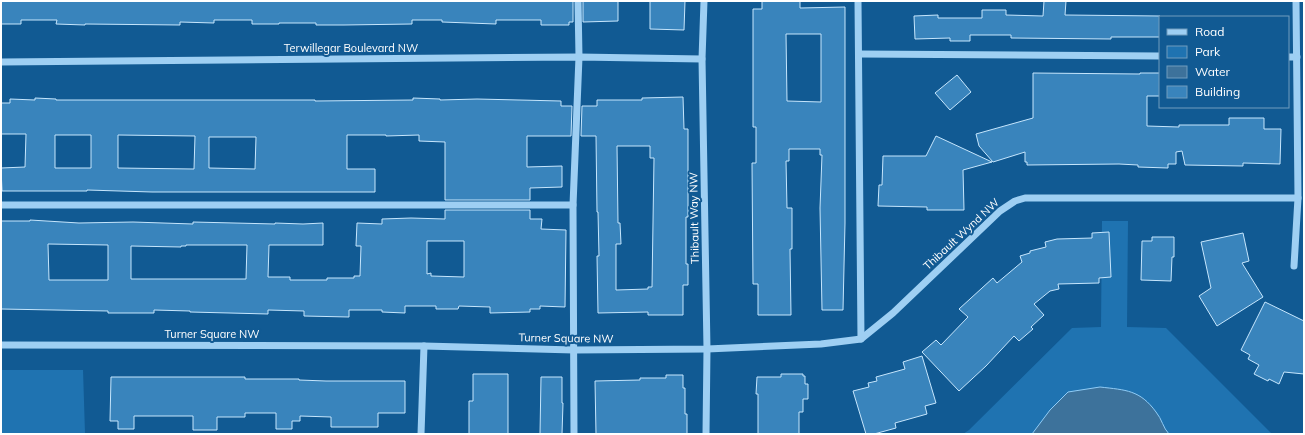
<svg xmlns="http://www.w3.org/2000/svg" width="1305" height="435" font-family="Mulish,sans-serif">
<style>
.green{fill:#1f73b1}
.water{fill:#3d729b;stroke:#90ccf6}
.building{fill:#3984bc;stroke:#c6e6fd;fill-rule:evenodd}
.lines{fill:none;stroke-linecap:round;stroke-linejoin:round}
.minor{stroke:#9ecff3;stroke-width:7}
.labels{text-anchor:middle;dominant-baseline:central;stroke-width:4;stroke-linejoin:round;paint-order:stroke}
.street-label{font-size:11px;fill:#fff;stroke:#115a93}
</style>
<rect width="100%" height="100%" fill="#115a93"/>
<!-- green -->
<g class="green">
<polygon points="1102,221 1128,221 1127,327 1166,328 1272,434 963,434 969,430 1072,328 1101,327"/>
<polygon points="1,370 83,370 85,434 1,434"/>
</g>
<!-- water -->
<path class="water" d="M1100 387C1126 390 1140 390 1156 412 1162 419 1163 428 1169 434H1032L1050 410 1068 392Z"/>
<!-- building -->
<g class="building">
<polygon points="1,1 573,1 573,22 569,22 569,25 541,25 541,20 496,20 496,24 442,22 442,20 412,20 412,24 344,25 316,25 316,23 279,23 279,24 252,24 252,20 214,20 214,23 180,22 180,25 85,24 85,25 56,24 57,20 21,20 21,24 1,24"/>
<polygon points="583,1 618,1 618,21 583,22"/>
<polygon points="650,1 685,1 684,30 650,29"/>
<path d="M762 1H800V8L845 7V223L843 310H822L820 208 822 155H820V149H789V161H786L787 208H792V249H790L791 315H758V284H753L752 163H756V127H753V9H762ZM786 34H821V102L787 101Z"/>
<polygon points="1044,1 1066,1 1065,15 1160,16 1160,37 1111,37 1111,39 1011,38 1011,35 970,35 970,41 950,41 950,38 915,39 914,16 938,15 938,18 982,18 982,10 1006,10 1006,15 1043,16"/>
<polygon points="1033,73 1140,74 1140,73 1160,73 1160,96 1147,96 1147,126 1179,127 1179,125 1229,125 1229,118 1264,118 1264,129 1281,129 1280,164 1243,163 1243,166 1185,165 1182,151 1176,152 1176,164 1168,164 1168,168 1138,167 1138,165 1119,164 1027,165 1027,162 1025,162 1025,152 993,162 979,146 976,134 1033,118"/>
<polygon points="957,75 971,92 950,110 935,93"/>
<path d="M683 97 684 129H688V217H686V264H688V285H683V315H648V312L598 313 597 256H599L598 212H597L596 136H581L582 106H597V100H642V98ZM617 146H650V158H654L652 287H648V289L616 290V244H621L620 223H618Z"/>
<path d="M35 98 56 99V100H315V101L413 100V98L440 99V100L477 99 561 101V106H572L571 136H527V167L562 166V187L530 188V200H445V142L419 141V135L386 136V135H347V169H375V192H152L87 190V191H2L1 168 25 167 26 134H1V103H10V99L35 100ZM55 135H91V168H55ZM118 135 195 136 194 169 118 168ZM209 137H256L255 169 209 168Z"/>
<polygon points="936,136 992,162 963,170 964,210 927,210 927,207 878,206 879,185 882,185 883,156 926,156"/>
<path d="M445 210H530V219H542L541 229 566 230 565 307 540 306V309H530V312L490 313V307L459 306 458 309H436V306H405V313L382 312V310H349V317L304 316V311L268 310V314L190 312V311L154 310V313H108V311L1 309V221H30V220L79 223 133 222 193 224V222L275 224V223L303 224 323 223V245H269L268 277H290V280H327V278H354V276H360L361 246H356L357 223 382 224V219L411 218 445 219ZM427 241H464V277L431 276V273L427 274ZM48 244 108 245V280H49ZM186 245H247L246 279H131V246L181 247V246H186Z"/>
<polygon points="1109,232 1111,277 1099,278 1099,283 1058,284 1059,289 1050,291 1034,304 1044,315 1031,327 1033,329 1019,341 1014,336 986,366 959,391 922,352 936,340 941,345 968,317 959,309 993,278 997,283 1022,262 1020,256 1030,253 1030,251 1046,247 1045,242 1057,239 1092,238 1092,233"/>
<polygon points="1243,233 1249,261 1242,263 1263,297 1217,326 1199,296 1211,288 1201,242"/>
<polygon points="1152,237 1174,237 1174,257 1172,257 1171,281 1141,280 1142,241 1152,241"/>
<polygon points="1265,302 1304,321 1304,374 1284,372 1279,384 1269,379 1268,381 1254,374 1259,365 1248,359 1250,355 1241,350"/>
<polygon points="922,356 936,403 925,406 927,414 895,423 896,428 874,434 866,434 853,391 869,387 868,383 877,381 876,377 905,369 903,362"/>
<polygon points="473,374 508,374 508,434 469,434 469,401 473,401"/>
<polygon points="781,374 803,374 803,376 805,376 805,384 808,384 808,399 803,399 803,412 799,412 799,434 758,434 758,394 756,394 757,377 781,377"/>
<polygon points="666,375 683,375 683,388 685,388 685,414 687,414 687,434 596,434 595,381 640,380 640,378 666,378"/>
<polygon points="111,377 245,377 245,379 299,379 299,380 326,381 405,381 405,413 378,413 378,427 331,427 331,417 300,416 300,421 292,421 292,429 276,429 276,413 245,413 245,417 217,417 217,430 193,430 193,416 134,416 134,429 118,429 118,421 110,421"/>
<polygon points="541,377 562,377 562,403 563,403 562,434 540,434"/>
</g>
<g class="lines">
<!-- minor -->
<g class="minor">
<polyline points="704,1 702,59 707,349 706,434"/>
<polyline points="858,1 861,339"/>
<polyline points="859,54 1160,56"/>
<polyline points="1288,57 1297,57"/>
<polyline points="1,62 579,57 702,59"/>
<polyline points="1,205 573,205"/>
<polyline points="1294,266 1298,198"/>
<polyline points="1,345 424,346 574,350 707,349 821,344 861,339 893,313 1000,211 1015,201 1025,198 1298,198 1296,1"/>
<polyline points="421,434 424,346"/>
<polyline points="574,434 573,205 579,57 578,1"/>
</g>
</g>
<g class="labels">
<!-- street labels -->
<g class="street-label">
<text x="351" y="48">Terwillegar Boulevard NW</text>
<text transform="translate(694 218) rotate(-91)">Thibault Way NW</text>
<text transform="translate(961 234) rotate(-43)">Thibault Wynd NW</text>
<text x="212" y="334">Turner Square NW</text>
<text transform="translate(566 338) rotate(1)">Turner Square NW</text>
</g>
</g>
<!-- border -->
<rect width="1305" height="435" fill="none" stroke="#ffffff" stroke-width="4"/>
<!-- legend -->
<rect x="1159" y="16" width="130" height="92" fill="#115a93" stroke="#709cbe"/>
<rect x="1167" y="29" width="20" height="6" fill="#9ecff3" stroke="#709cbe"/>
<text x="1195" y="36" font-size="12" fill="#ffffff">Road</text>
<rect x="1167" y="46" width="20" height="12" fill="#1f73b1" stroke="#709cbe"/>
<text x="1195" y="56" font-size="12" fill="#ffffff">Park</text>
<rect x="1167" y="66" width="20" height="12" fill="#3d729b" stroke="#709cbe"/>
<text x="1195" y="76" font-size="12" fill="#ffffff">Water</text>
<rect x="1167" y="86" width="20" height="12" fill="#3984bc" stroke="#709cbe"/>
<text x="1195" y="96" font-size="12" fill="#ffffff">Building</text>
</svg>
